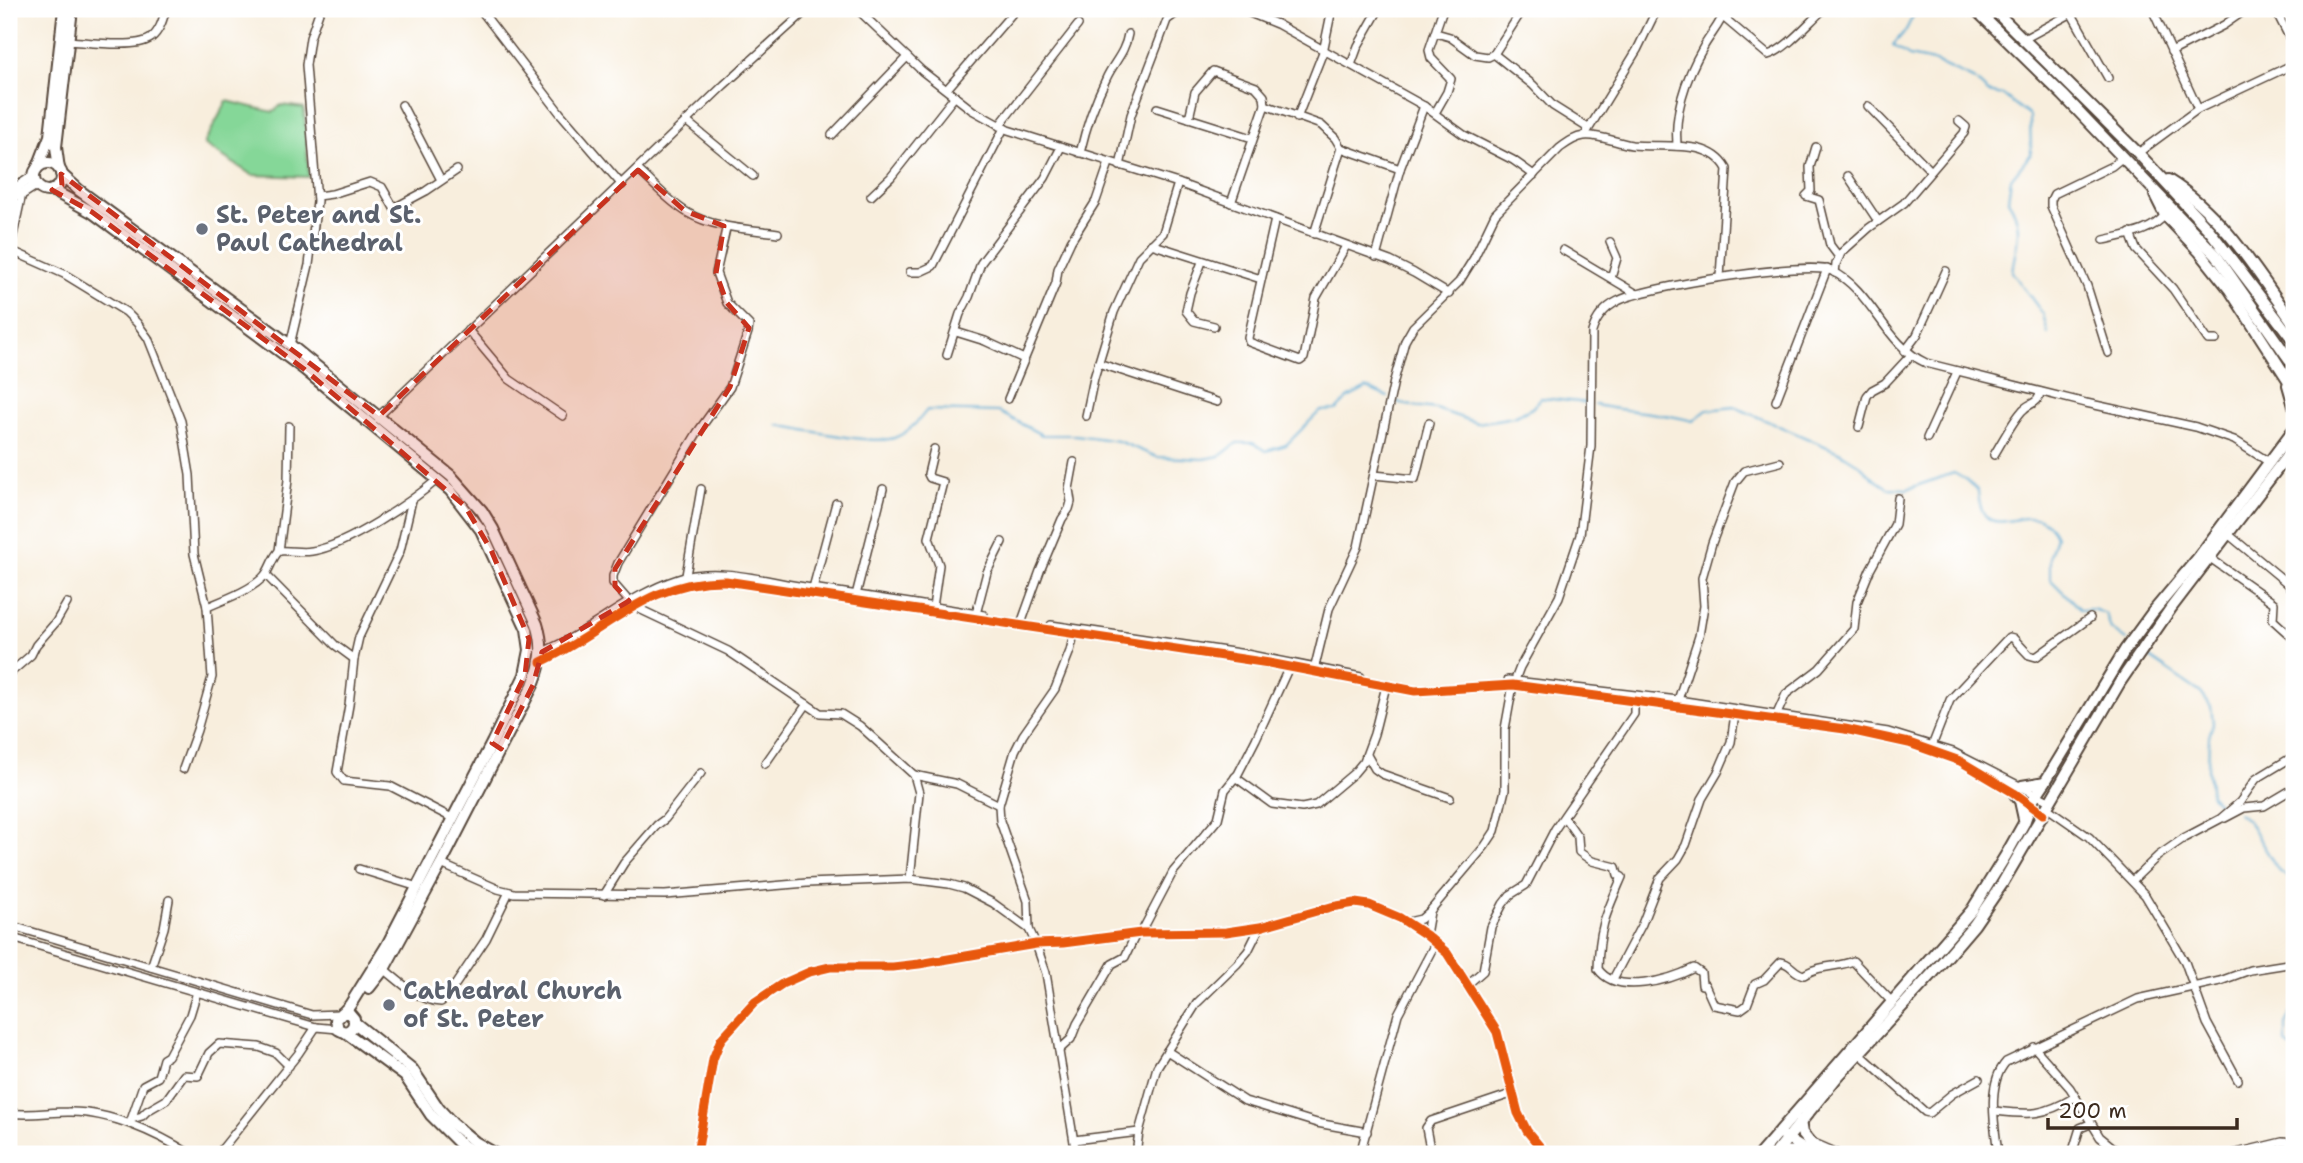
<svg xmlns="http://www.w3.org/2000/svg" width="2303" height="1163" font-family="'Shantell Sans',sans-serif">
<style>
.green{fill:#85d798;stroke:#60805b;stroke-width:2}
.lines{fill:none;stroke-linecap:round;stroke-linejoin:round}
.stream{stroke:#57a9d2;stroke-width:2}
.minor-casing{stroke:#57473b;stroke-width:10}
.major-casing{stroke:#57473b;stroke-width:12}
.highway-casing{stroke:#57473b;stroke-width:14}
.minor{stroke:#fff;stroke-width:7}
.major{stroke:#fff;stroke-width:9}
.highway{stroke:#fff;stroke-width:10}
.cycleway-casing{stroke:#fff;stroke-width:13}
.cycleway{stroke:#e8590c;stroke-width:9}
.marked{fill:#c8321e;fill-opacity:0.2;stroke:#c8321e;stroke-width:5;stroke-dasharray:14 9;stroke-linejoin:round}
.worship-dot{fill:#6b7280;stroke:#fff;stroke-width:2.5}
.labels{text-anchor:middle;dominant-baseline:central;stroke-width:6;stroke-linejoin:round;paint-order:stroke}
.worship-label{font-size:24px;font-weight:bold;fill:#5b616d;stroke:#fff;text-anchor:start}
</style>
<rect width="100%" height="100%" fill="#fff"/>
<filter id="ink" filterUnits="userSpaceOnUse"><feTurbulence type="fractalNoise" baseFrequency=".0143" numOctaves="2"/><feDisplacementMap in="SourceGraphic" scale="14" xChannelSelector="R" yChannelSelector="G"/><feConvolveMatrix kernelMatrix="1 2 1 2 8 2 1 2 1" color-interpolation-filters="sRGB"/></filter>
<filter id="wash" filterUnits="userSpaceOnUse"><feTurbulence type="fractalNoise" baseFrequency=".00686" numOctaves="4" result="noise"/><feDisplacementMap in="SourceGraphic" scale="28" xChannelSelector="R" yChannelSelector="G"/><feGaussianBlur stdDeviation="1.57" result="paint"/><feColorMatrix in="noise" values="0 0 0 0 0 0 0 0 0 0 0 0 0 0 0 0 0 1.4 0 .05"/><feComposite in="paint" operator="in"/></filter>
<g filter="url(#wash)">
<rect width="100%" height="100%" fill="#f8eedd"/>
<!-- green -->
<polygon class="green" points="227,101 273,112 281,105 304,108 309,177 252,175 204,144"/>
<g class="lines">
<!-- stream -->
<g class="stream">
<path d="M1919 9 1913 16 1906 30 1893 45 1909 56 1933 61 1975 80 1988 92 2003 95 2030 116 2031 154 2011 179 2008 200C2025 226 2016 243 2012 272L2043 314 2048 334"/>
<polyline points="1393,400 1406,405 1436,409 1477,423 1514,417 1532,408 1541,398 1589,403"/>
<path d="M1595 405C1627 412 1660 412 1693 421L1707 410 1735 407 1841 453 1860 465 1874 479 1888 488 1907 489 1954 473 1966 480 1978 491C1983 557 2035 488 2056 536L2050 556V579L2081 610 2093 609 2106 614 2111 629 2126 640"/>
<path d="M777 425C801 429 874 445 894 438 908 433 918 422 927 410L999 412 1042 435H1076L1118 441 1157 457 1203 459 1220 456 1237 443H1253L1266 451 1286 445 1320 411 1336 410 1348 398 1367 388 1388 397"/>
<polyline points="2144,654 2201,693 2211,707 2213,723 2209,737 2208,771 2211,796 2222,808 2227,809"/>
<polyline points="2238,813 2248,821 2279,871 2294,881"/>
<polyline points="2294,838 2292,849 2294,857"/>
<polyline points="2294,1006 2286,1025 2286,1044 2294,1050"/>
</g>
</g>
</g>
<g filter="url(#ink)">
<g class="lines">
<defs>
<g id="minor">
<polyline points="480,9 560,113 622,185"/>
<polyline points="857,9 922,71 972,110 1008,130 1178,183 1390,261 1414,273 1449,294"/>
<polyline points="1240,9 1277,24 1424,106 1464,135 1513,160 1534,175"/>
<polyline points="2069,9 2108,78"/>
<polyline points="2152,9 2198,109"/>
<polyline points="2275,9 2294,47"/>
<path d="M1723 17 1768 55C1786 50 1809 22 1824 9"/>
<polyline points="1436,33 1450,37 1475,55 1488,57 1494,54 1523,9"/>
<polyline points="2022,40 2072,13"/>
<path d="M68 41C88 42 136 49 151 38 160 31 163 19 166 9"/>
<polyline points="2171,52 2224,25 2247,9"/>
<polyline points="1494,54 1533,85 1553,106 1588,128"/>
<polyline points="1351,65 1358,46 1379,9"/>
<polyline points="947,89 1016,9"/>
<polyline points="402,105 441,180"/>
<polyline points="1265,105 1321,125 1335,138 1341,148 1400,169"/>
<polyline points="1868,106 1930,170"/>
<polyline points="1157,108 1252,138"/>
<polyline points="1435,113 1447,92 1451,79 1431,58 1429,50 1443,9"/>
<polyline points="1189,118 1195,92 1213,71 1256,87 1264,96 1265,105 1231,203"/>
<polyline points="1297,118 1323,52 1332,9"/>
<polyline points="686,121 753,176"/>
<polyline points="999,126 1078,25"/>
<polyline points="832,135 907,57"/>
<polyline points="1585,135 1637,50 1657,9"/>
<path d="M1677 146C1674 110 1686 77 1704 46 1711 34 1721 23 1726 9"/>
<polyline points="1816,147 1810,167 1811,191 1806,196 1819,200 1830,245 1839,257"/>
<path d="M1080 153C1086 127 1094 103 1106 79 1113 63 1125 53 1128 34"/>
<polyline points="2138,153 2198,109 2294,64"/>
<polyline points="1120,166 1131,115 1160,39 1167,20 1182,9"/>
<path d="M638 170C654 184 669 202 688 213 713 228 749 229 778 233"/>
<polyline points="1848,176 1878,221"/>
<polyline points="317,196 332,194 370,182 382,187 394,208 426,191 457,170"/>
<polyline points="871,196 891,177 955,96"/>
<polyline points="1275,219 1248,338 1249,342 1300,361 1304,358 1316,298 1346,246"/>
<polyline points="723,225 726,229 716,273 727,303 749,325 748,332 730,387 697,433 618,563 613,576 613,583 633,606 728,651 820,713 841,714 860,726 914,775 919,793 910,879"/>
<polyline points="2130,233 2136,249 2173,289 2208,340 2216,340"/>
<polyline points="1314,234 1341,148"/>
<path d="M2104 240C2125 235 2150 233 2165 215"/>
<polyline points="1610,242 1617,258 1611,278"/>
<polyline points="1151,244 1261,279"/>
<polyline points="10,250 64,274 126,312 137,323 148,338 181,421 190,475 194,554 207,607 212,677 197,730 183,769"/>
<polyline points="1563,250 1637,294"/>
<polyline points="9,254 22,194"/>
<polyline points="1376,257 1400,169 1424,106"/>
<polyline points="1202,262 1190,293 1186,311 1194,321 1214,326"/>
<polyline points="910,272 920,272 933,266 1004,128"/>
<polyline points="1835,273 1836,264 1841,253 1869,228 1904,203 1964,133 1966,127 1959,121"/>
<polyline points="468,330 509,379 563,416"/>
<polyline points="956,332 985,341 1024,359"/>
<polyline points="290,345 309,265 317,201 306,65 310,38 320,9"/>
<polyline points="1905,351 1917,335 1946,271"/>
<polyline points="2108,353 2087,286 2051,206 2051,200 2054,194 2112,166 2123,157"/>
<polyline points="947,355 960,314 969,297 981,263 1045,178 1061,147"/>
<polyline points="1098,363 1217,402"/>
<polyline points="1008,399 1056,283 1058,269 1071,241 1096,201 1109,163"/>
<polyline points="1776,401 1827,269"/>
<polyline points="379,416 724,85 808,9"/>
<polyline points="1086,416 1094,378 1114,312 1139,257 1163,233 1178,183"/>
<polyline points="1859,427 1867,396 1872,390 1885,383 1911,355"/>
<polyline points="1927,438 1957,372"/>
<path d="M1994 455C2002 442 2012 422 2022 411 2029 402 2039 405 2040 392"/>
<polyline points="1374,475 1415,479 1429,423"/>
<polyline points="412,500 400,551 359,637 354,659 349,705 337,772 344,781 390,786 452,818"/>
<polyline points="2228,534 2287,583 2294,591"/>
<path d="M279 551C290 550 301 553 312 551 347 546 411 502 438 479"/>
<polyline points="2210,558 2274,603 2273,620 2294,639"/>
<polyline points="266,575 335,645 354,659"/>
<polyline points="685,581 701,489"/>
<polyline points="813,588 836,503"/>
<polyline points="856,595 883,489"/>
<path d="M207 607C224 600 254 589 265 575 271 567 272 558 279 551L288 480 289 426"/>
<polyline points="933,607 939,565 929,538 943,482 930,478 928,474 934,449"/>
<polyline points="976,614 987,572 1002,542"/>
<polyline points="1022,621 1040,571 1062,519 1069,509 1071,502 1069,489 1074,462"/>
<polyline points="1051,625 1246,654 1361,677"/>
<path d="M542 652C590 633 628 595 678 579 717 566 765 581 805 587 865 596 925 605 984 615"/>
<path d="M541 662C606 632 648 579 726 581L1269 663 1415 691 1513 685 1845 729 1909 743 1960 761 2014 793 2043 814"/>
<path d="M1314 670 1329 609 1358 547 1394 381 1405 341 1413 327 1459 282 1474 258 1495 214 1560 148C1567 143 1575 137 1584 136 1598 134 1617 143 1632 145 1663 148 1710 138 1727 169L1720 277"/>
<polyline points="9,674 31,655 36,645 56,622 67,603"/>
<polyline points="1508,680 1678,700 1888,732 1953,752 2049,801"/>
<polyline points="1678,700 1699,636 1704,606 1702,578 1712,543 1735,482 1744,471 1780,462"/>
<polyline points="1777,714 1786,694 1819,669 1854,629 1857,602 1870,570 1895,524 1898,498"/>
<polyline points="1932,746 1950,700 2009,637 2013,638 2029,655 2036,657 2090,618"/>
<polyline points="1367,755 1375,769 1382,774 1450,798"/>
<polyline points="765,764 807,704"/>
<polyline points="914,775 957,784 999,805"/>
<polyline points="1235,777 1272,804 1302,808 1316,805 1354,773 1364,761 1374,734 1386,686"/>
<polyline points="2046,807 2089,837 2145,895 2185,962 2207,1023 2238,1080"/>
<path d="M1564 817 1578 837 1579 852 1592 861 1616 867 1618 875 1622 877C1606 914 1599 927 1598 969 1617 996 1670 980 1694 968L1701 973 1702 985H1705L1714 1005 1740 1010 1747 1005 1755 984 1764 980 1781 962C1791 963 1793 973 1804 975 1817 965 1837 968 1853 961L1891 1001"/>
<polyline points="2225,818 2244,808 2264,806 2291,790"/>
<polyline points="441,864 498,889 514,893 665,895 807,883 910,879 949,884 964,888 993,903 1029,929 1036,944 1046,973 1076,1154"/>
<polyline points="359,869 418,887"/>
<polyline points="2132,881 2158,856 2184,838 2220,819 2240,802 2256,779 2294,756"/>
<polyline points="604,895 624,863 657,825 665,819 701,773"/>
<path d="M1408 922 1421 919 1430 911 1485 846 1495 831 1505 790V729L1513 685 1520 667 1559 597 1580 535 1591 446 1592 332C1596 318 1604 308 1618 301 1643 287 1810 260 1832 271 1873 291 1884 344 1926 363L2086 403 2196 427 2234 440 2269 462"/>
<polyline points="9,925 312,1015 339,1014"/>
<polyline points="1029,929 1028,901 1000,821 999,805 1015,751 1023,735 1055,689 1070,651 1074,634"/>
<polyline points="1141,933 1173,872 1218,819 1225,790 1238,774 1256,739 1289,667"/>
<polyline points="1426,935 1430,912"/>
<polyline points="9,937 316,1027 338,1029"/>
<polyline points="151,967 164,928 169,900"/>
<path d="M384 969C400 982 419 1001 441 1002L447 997 486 939 509 892"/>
<polyline points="1613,979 1642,924 1660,878 1678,859 1686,845 1702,799 1718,772 1731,742 1735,714"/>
<polyline points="1468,984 1483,971 1491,927 1503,904 1510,895 1526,885 1555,829 1634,714 1634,700"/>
<polyline points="2034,1047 2070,1088 2100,1137 2121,1154"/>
<polyline points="1059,1050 1071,1039 1077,1024 1112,964 1125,957 1136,934"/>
<polyline points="1167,1051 1245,1101 1317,1123 1367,1132"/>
<polyline points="1859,1053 1925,1112 1929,1113 1952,1094 1979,1079"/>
<path d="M1995 1111C2031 1115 2043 1116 2075 1097"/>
<path d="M9 1113C30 1116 48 1112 68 1112 109 1111 157 1133 190 1154"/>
<polyline points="132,1119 142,1116 147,1111 166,1100 184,1075 198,1076 209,1053 219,1044 259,1047 276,1053 289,1066"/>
<polyline points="131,1120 143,1085 158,1077 163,1059 168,1056 190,1015 197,992"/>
<polyline points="1074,1140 1139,1132"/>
<polyline points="218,1154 298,1054 316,1027"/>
<polyline points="697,1154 713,1059 721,1039 755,1002 782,984 809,972 830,967 893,967 919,964 1036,944 1063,943 1141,933 1226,932 1260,927 1331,907 1355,903 1369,905 1400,918 1426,935 1447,953 1497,1032 1518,1113 1527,1131 1546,1154"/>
<polyline points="1136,1154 1139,1132 1157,1067 1197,1003 1237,964 1248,951 1260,927"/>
<polyline points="1360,1154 1398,1014 1436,942"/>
<polyline points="1431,1154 1426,1128 1431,1121 1511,1094"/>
<polyline points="1531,1154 1539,1146"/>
<path d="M1998 1154C1995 1127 1986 1084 2006 1062L2138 999 2220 981 2250 970 2294 963"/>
<polyline points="2072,1154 2080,1128 2090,1124"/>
<polyline points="2232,1154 2282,1142 2294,1143"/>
</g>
<g id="major">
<polyline points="9,188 19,186 34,176"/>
<polyline points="9,196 22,194 36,185"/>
<polyline points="1784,1136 1807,1151 1816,1154"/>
<polyline points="1807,1141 1837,1154"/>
</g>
<g id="highway">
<polyline points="1975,9 2063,95 2216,255 2294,366"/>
<polyline points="1993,9 2138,153 2210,231 2294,341"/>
<circle cx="48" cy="177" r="14"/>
<polyline points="38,167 50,136 64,9"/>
<polyline points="59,169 56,147 72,9"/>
<path d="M61 174 80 191 290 345 451 476 482 511 493 529 537 624C544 646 542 663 533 685L441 864 384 969 369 988"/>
<path d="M2168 180C2223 214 2257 272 2294 324"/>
<path d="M52 190 92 212 304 369 450 490 481 530 527 629 530 650 525 675 492 743 386 947 350 1005 336 1020 338 1029C347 1035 355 1029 354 1019L349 1013H342"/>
<polyline points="2155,195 2165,215 2199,251 2230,290 2294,389"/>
<polyline points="2288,385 2294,406"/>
<polyline points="2022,786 2045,782"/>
<polyline points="2014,793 2020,801 2024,819"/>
<polyline points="355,1023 412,1069 439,1109 452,1123 475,1142 496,1154"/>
<polyline points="345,1032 405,1076 431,1115 458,1142 476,1154"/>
<polyline points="1800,1121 1802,1133 1811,1144"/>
<polyline points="1777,1152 1807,1151"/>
<polyline points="1760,1154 1972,910 2006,855 2024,823 2031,803 2045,782 2125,650 2152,613 2198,558 2294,429"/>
<polyline points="1775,1154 1837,1077 1933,973 1974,925 2002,884 2120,682 2171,608 2294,447"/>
</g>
</defs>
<!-- minor casing -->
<use href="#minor" class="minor-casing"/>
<!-- major casing -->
<use href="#major" class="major-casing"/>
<!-- highway casing -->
<use href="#highway" class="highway-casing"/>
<!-- minor -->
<use href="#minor" class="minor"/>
<!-- major -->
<use href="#major" class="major"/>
<!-- highway -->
<use href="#highway" class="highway"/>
<defs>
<g id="cycleway">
<path d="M541 662C606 632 648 579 726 581L1269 663 1415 691 1513 685 1845 729 1909 743 1960 761 2014 793 2043 814"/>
<polyline points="697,1154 713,1059 721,1039 755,1002 782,984 809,972 830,967 893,967 919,964 1036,944 1063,943 1141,933 1226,932 1260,927 1331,907 1355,903 1369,905 1400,918 1426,935 1447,953 1497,1032 1518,1113 1527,1131 1546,1154"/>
</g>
</defs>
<!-- cycleway casing -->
<use href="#cycleway" class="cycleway-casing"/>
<!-- cycleway -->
<use href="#cycleway" class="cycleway"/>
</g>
</g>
<!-- marked area -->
<path class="marked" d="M638 170 685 211 724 226 716 273 727 303 749 328 730 387 615 569V586L629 601 542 652 533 685 501 749 492 743 525 675 529 639 491 550 465 506 304 369 92 212 52 190 62 185 61 174 379 416Z"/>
<!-- markers -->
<g class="worship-dot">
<circle cx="202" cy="229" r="7"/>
<circle cx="389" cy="1005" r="7"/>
</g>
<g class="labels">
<!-- worship labels -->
<g class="worship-label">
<text x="216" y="215">St. Peter and St.<tspan x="216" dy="28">Paul Cathedral</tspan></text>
<text x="403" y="991">Cathedral Church<tspan x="403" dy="28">of St. Peter</tspan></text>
</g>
</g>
<!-- margin -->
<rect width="2303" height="1163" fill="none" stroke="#fff" stroke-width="35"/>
<!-- scale -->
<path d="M2048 1118v10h189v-10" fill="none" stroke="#3b2a1e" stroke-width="3.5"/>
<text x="2058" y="1118" font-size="21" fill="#3b2a1e" stroke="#ffffff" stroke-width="5" paint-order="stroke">200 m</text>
</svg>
